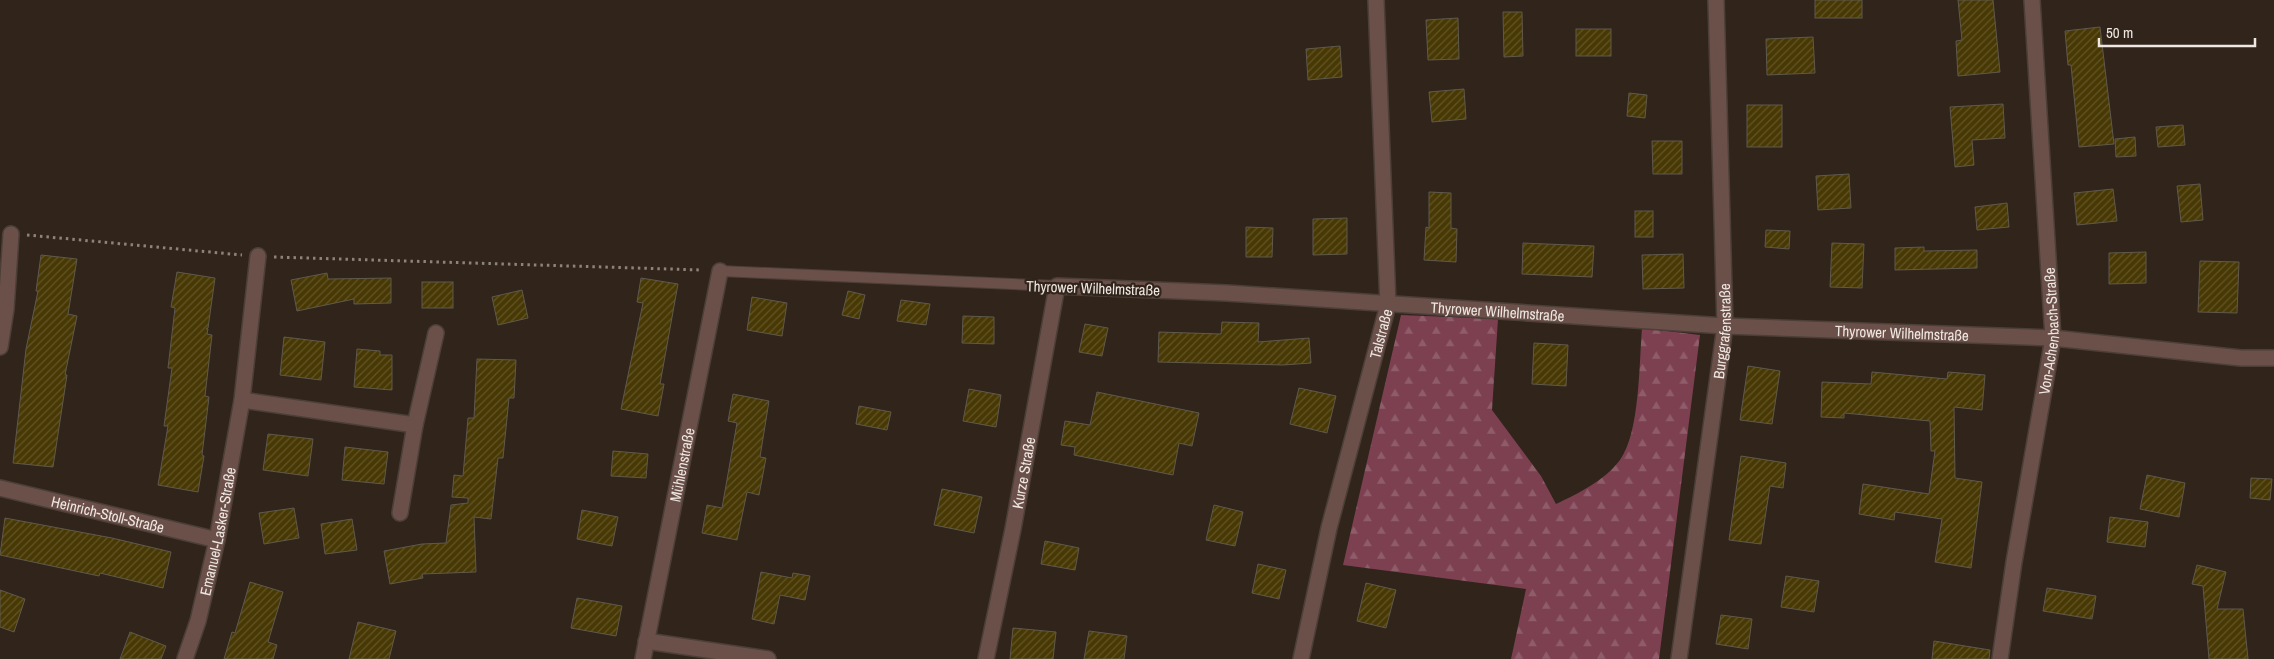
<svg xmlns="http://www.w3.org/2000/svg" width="2274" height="659" font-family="'Archivo Narrow',sans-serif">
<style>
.forest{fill:url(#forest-firs)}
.building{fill:url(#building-hatch);stroke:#5f5a4c}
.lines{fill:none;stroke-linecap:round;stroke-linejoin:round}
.lane-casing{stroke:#4b3f37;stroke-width:12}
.street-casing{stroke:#4b3f37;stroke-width:18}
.path{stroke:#8d837b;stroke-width:3;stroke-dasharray:2.5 4;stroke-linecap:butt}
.lane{stroke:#6b504a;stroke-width:10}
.street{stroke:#6b504a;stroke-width:15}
.labels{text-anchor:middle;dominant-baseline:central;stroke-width:4.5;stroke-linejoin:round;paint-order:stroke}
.street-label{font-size:15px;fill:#efe7e1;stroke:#30241b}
</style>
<defs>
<pattern id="forest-firs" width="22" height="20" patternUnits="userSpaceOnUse" patternTransform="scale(1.25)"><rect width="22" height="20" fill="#7c4051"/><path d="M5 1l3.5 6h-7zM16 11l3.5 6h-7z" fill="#8f5c6a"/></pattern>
<pattern id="building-hatch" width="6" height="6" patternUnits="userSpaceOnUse" patternTransform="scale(1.25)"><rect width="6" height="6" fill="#473804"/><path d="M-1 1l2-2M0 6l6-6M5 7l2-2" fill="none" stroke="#625528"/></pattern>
</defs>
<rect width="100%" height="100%" fill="#30241b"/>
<!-- forest -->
<path class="forest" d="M1401 315 1498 319 1492 410 1541 476 1556 504C1579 493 1604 481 1620 460 1640 432 1639 364 1642 328L1700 335 1659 659H1511L1526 589 1343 565Z"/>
<!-- building -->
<g class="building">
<rect x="1815" y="0" width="47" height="18"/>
<polygon points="1958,0 1993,0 2000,72 1958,76 1956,41 1962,40"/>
<polygon points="1503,12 1522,12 1523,56 1504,57"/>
<polygon points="1458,18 1459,59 1428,60 1426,20"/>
<polygon points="2100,27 2114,144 2079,147 2071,65 2068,65 2065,31"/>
<rect x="1576" y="29" width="35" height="27"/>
<polygon points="1813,37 1815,73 1767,75 1766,39"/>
<polygon points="1340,46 1342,77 1308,80 1306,49"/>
<polygon points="1464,89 1466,119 1432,122 1429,92"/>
<polygon points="1629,93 1647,95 1645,118 1627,116"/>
<polygon points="2003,104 2005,138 1972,140 1974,165 1955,167 1950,107"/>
<rect x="1747" y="105" width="35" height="42"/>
<polygon points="2183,125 2185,145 2158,147 2156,127"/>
<polygon points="2135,137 2136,156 2116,157 2115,139"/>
<polygon points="1652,141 1682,141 1682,174 1653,174"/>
<polygon points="1849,174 1851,208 1818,210 1816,176"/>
<polygon points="2200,184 2203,220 2181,222 2177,186"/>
<polygon points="2113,189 2117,221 2077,225 2074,193"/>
<polygon points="1429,192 1451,193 1451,228 1457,229 1456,262 1424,260 1426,227 1429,228"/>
<polygon points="2007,203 2009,227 1977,230 1975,207"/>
<rect x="1635" y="211" width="18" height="26"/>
<polygon points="1347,218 1347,254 1313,255 1313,219"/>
<polygon points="1246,227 1273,228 1272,257 1246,257"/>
<polygon points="1766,230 1790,231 1789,249 1765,247"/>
<polygon points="1523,243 1594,246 1592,277 1522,274"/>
<polygon points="1832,243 1864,244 1862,288 1830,287"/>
<polygon points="1924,247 1924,251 1977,250 1977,268 1895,270 1895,248"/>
<polygon points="2146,252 2146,283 2109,284 2109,253"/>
<polygon points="1683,254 1684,288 1643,289 1642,255"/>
<polygon points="41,255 77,259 68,314 77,316 65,375 67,375 53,467 13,463 26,349 38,291 36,291"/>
<polygon points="2200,261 2239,262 2237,313 2198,312"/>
<polygon points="177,272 215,278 208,328 206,329 208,329 207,334 212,335 205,396 209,397 202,455 204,456 198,492 158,485 168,426 164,426 172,368 168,368 175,308 171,307"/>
<polygon points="327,273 328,279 391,278 391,303 354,304 354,299 297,311 291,280"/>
<polygon points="641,278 678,284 660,384 664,384 658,416 621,409 643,303 637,302"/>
<rect x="422" y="282" width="31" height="26"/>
<polygon points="522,290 528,318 498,325 492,297"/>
<polygon points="848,291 865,295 859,319 842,315"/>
<polygon points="752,297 787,303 782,336 747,330"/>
<polygon points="901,300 930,304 926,325 897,321"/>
<polygon points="963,316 994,317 994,344 962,343"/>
<polygon points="1222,322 1259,323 1258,342 1309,338 1311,363 1283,365 1158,362 1159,332 1221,334"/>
<polygon points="1085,324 1108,328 1102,356 1079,352"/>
<polygon points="284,337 325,342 321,380 280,375"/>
<polygon points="1534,343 1568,345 1566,386 1532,384"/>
<polygon points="357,349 380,351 380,355 392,355 392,390 354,387"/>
<polygon points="477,359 516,360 514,398 509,398 503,458 498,458 491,519 474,517 476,572 422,574 423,578 390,584 384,551 422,544 446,543 451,505 468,503 468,498 452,497 454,475 463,476 468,418 474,418"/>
<polygon points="1748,366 1780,371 1772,424 1740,420"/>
<polygon points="1872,372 1947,379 1948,372 1985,375 1982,410 1954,407 1955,478 1982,482 1971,568 1935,562 1942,519 1895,512 1894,520 1859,514 1863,484 1929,494 1935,451 1931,451 1930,421 1844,413 1844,418 1821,417 1822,382 1871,384"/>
<polygon points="1299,388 1336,396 1327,433 1290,424"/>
<polygon points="969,389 1001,395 996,427 963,421"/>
<polygon points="1097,392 1199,413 1192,446 1179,443 1173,475 1074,455 1075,447 1061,445 1065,421 1090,425"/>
<polygon points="733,394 769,401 760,457 766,458 759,495 747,492 737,540 702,533 707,505 722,508 737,423 728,421"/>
<polygon points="859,406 891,412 887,430 856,424"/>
<polygon points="268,434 313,439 308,476 263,470"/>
<polygon points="345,447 388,452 384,484 342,480"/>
<polygon points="613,451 648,454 646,478 611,476"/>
<polygon points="1741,456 1786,463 1783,488 1770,486 1761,544 1729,540"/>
<polygon points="2147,475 2185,483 2179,517 2140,509"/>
<polygon points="2251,478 2272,479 2270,500 2250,498"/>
<polygon points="942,489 982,497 974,533 934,525"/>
<polygon points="1214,505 1243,512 1235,546 1206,540"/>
<polygon points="294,508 299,538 264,544 259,513"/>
<polygon points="582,510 618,517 612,546 577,539"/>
<polygon points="2110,517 2148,522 2145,547 2107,542"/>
<polygon points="5,518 112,538 171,552 163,588 100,573 99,576 0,555"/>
<polygon points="352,519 357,550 325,554 321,524"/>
<polygon points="1045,541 1079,548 1075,570 1041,564"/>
<polygon points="1258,564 1286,570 1279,599 1252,593"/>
<polygon points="2197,565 2226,572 2217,609 2243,609 2248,659 2209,659 2203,586 2192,584"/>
<polygon points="761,572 792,578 793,573 810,576 805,600 780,595 774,624 752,619"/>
<polygon points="1786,576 1819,581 1814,612 1781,607"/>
<polygon points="250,582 283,592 268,642 277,645 273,659 224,659 232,632 235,633"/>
<polygon points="1366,583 1396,590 1386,628 1357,621"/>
<polygon points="2047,588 2096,596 2092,619 2043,611"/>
<polygon points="0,590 25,599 14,632 0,627"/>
<polygon points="577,598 622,606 616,636 571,628"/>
<polygon points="1721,615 1752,619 1748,649 1716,644"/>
<polygon points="358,622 396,631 389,659 349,659"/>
<polygon points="1013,628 1056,632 1053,659 1010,659"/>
<polygon points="1089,631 1127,636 1124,659 1084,659"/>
<polygon points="130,632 166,646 161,659 120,659"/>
<polygon points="1934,641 1990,650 1989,659 1932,659"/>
</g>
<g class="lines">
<defs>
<polyline id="lane" points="720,271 1057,286"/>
<g id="street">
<polyline points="0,347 6,309 11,234"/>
<polyline points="242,400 415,425"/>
<path id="s1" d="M0 488 217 540"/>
<polyline points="400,513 415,425 436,333"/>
<polyline points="646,641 768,659"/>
<path id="s2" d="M185 659 198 621 217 540 242 400 258 256"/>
<path id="s3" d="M643 659 720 271"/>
<path id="s4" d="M986 659 1013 529 1057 286 1227 293 1725 326 2053 338 2241 358H2274"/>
<path id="s5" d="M1301 659 1329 528 1388 305 1376 0"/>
<path id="s6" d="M1679 659 1725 326 1716 0"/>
<path id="s7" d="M2000 659 2014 562 2053 338 2032 0"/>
</g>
</defs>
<!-- lane casing -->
<use href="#lane" class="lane-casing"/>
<!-- street casing -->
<use href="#street" class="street-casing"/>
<!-- path -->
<g class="path">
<polyline points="27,235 242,255"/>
<polyline points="274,257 702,270"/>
</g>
<!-- lane -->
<use href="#lane" class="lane"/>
<!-- street -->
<use href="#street" class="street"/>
</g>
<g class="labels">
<!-- street labels -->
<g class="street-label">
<text transform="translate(1093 288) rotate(2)">Thyrower Wilhelmstraße</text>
<text stroke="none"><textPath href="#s4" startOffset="821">Thyrower Wilhelmstraße</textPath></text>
<text stroke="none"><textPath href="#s6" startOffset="331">Burggrafenstraße</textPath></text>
<text stroke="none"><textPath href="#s7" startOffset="332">Von-Achenbach-Straße</textPath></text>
<text stroke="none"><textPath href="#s4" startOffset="1226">Thyrower Wilhelmstraße</textPath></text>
<text stroke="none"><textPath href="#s5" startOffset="335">Talstraße</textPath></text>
<text stroke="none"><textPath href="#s3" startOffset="198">Mühlenstraße</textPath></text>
<text stroke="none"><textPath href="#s4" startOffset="190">Kurze Straße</textPath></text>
<text stroke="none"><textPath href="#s1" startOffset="111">Heinrich-Stoll-Straße</textPath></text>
<text stroke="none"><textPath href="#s2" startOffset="132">Emanuel-Lasker-Straße</textPath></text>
</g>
</g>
<!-- scale -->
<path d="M2099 38v8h156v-8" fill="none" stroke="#efe7e1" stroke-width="2.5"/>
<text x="2106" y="38" font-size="15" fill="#efe7e1" stroke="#30241b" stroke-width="4" paint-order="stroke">50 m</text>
</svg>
